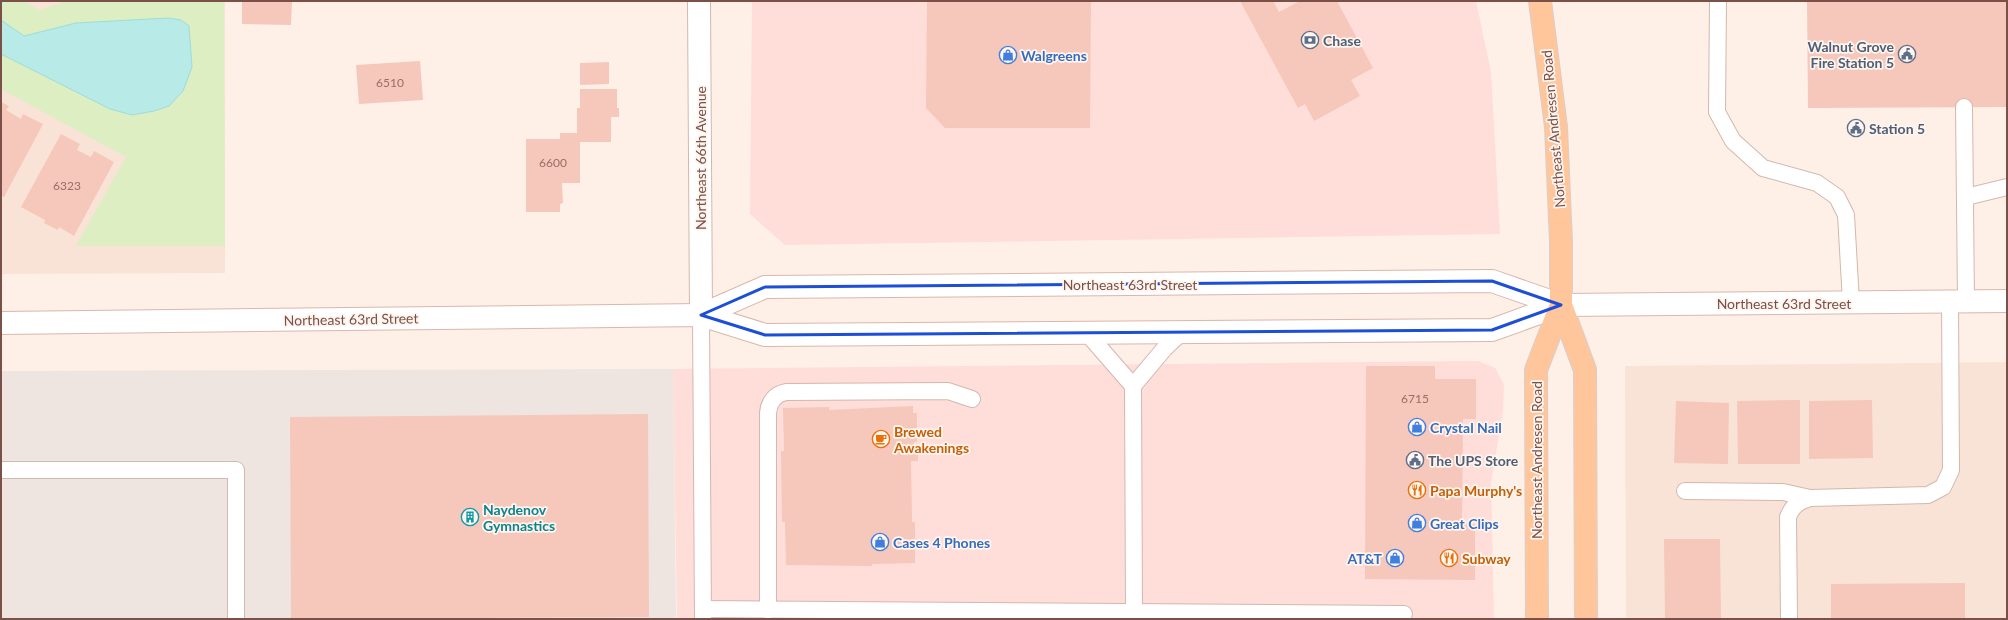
<svg xmlns="http://www.w3.org/2000/svg" width="2008" height="620" font-family="Lato,sans-serif">
<style>
.residential{fill:#f9e3d6}
.commercial{fill:#ffddd9}
.industrial{fill:#eee4e0}
.green{fill:#dceec2}
.water{fill:#b8eae7;stroke:#9dddda}
.building{fill:#f6c7bb}
.lines{fill:none;stroke-linecap:round;stroke-linejoin:round}
.lane-casing{stroke:#d4b7ad;stroke-width:18}
.street-casing{stroke:#d4b7ad;stroke-width:24}
.secondary-casing{stroke:#dab7ac;stroke-width:24}
.primary-casing{stroke:#dacecc;stroke-width:24}
.lane{stroke:#fff;stroke-width:16}
.street{stroke:#fff;stroke-width:22}
.secondary{stroke:#fff;stroke-width:22}
.primary{stroke:#ffc69c;stroke-width:22}
.marked{fill:none;stroke:#1d4ed8;stroke-width:3;stroke-linejoin:round}
.labels{text-anchor:middle;dominant-baseline:central;stroke-width:3.5;stroke-linejoin:round;paint-order:stroke}
.number-label{font-size:12px;fill:#996e65}
.service-label{font-size:14px;font-weight:bold;fill:#4e5e75;stroke:#fff5ee;text-anchor:start}
.shop-label{font-size:14px;font-weight:bold;fill:#366cbe;stroke:#fff5ee;text-anchor:start}
.street-label{font-size:14px;fill:#7a5048;stroke:#fff5ee}
.food-label{font-size:14px;font-weight:bold;fill:#c56008;stroke:#fff5ee;text-anchor:start}
.culture-label{font-size:14px;font-weight:bold;fill:#0d838f;stroke:#fff5ee;text-anchor:start}
</style>
<rect width="100%" height="100%" fill="#fef0e6"/>
<!-- residential -->
<g class="residential">
<polygon points="1,1 225,1 225,273 1,274"/>
<polygon points="2007,362 2007,619 1626,619 1625,366"/>
</g>
<!-- commercial -->
<g class="commercial">
<polygon points="752,1 1476,1 1491,72 1500,234 785,245 750,214"/>
<polygon points="1478,361 1495,368 1504,384 1503,411 1491,484 1494,619 677,619 673,369"/>
</g>
<!-- industrial -->
<polygon class="industrial" points="673,369 676,619 1,619 1,371"/>
<!-- green -->
<polygon class="green" points="1,1 23,1 40,10 65,1 224,1 225,246 76,246 126,157 1,89"/>
<!-- water -->
<polygon class="water" points="168,18 181,20 189,26 192,67 183,91 169,106 154,111 132,115 110,109 1,54 1,20 24,36 76,23"/>
<!-- building -->
<g class="building">
<polygon points="242,1 292,1 291,25 242,24"/>
<polygon points="927,1 1091,1 1090,128 945,128 926,108"/>
<polygon points="1240,1 1273,1 1279,12 1300,1 1337,1 1373,68 1351,80 1360,96 1314,121 1305,104 1298,108"/>
<polygon points="1807,1 2007,1 2007,107 1808,108"/>
<polygon points="420,61 423,100 359,104 356,65"/>
<polygon points="609,62 609,84 580,85 580,63"/>
<polygon points="580,89 617,89 617,108 619,108 619,117 611,117 611,142 580,142 580,183 562,183 563,203 560,204 560,212 526,212 526,139 560,139 560,133 577,133 577,108 580,108"/>
<polygon points="1,102 9,106 6,110 21,119 23,114 43,124 4,197 1,196"/>
<polygon points="61,134 80,144 77,150 91,157 94,151 114,162 74,236 59,227 58,230 44,223 45,220 21,207"/>
<polygon points="1366,366 1435,366 1435,379 1476,379 1476,419 1463,419 1462,524 1475,524 1475,580 1365,579"/>
<polygon points="1800,400 1800,464 1738,464 1737,401"/>
<polygon points="1872,400 1873,458 1809,459 1809,401"/>
<polygon points="1676,401 1729,403 1728,464 1674,463"/>
<polygon points="913,406 913,413 917,413 917,442 914,442 914,448 918,448 918,461 911,461 912,522 915,522 915,563 872,564 872,566 786,565 785,522 782,522 781,451 784,451 783,408 829,407 829,410"/>
<polygon points="648,414 649,617 291,619 290,417"/>
<polygon points="1664,539 1720,539 1721,619 1665,619"/>
<polygon points="1965,583 1965,619 1831,619 1831,584"/>
</g>
<g class="lines">
<defs>
<g id="lane">
<polyline points="1718,1 1717,112 1733,141 1763,168 1817,183 1837,197 1846,215 1851,302"/>
<polyline points="1964,107 1966,301"/>
<polyline points="1966,197 2007,187"/>
<polyline points="701,315 703,619"/>
<polyline points="1086,332 1133,386"/>
<polyline points="1,470 236,470 236,619"/>
<polyline points="1685,491 1783,492 1810,498"/>
<polyline points="703,609 1404,614"/>
<path d="M768 610V413C769 402 775 394 786 392L948 391 972 399"/>
<polyline points="1134,612 1133,386 1164,349 1182,332"/>
<path d="M1789 619 1788 517C1793 505 1798 502 1810 498L1928 495 1943 487 1951 470 1950 302"/>
</g>
<polyline id="street" points="699,1 701,315"/>
<g id="secondary">
<polyline points="701,315 765,287 1492,281 1561,305"/>
<polyline points="1,323 701,315 765,335 1492,330 1561,305 2007,301"/>
</g>
<g id="primary">
<polyline points="1561,305 1585,370 1586,619"/>
<polyline points="1537,619 1536,370 1561,305 1561,242 1556,127 1540,1"/>
</g>
</defs>
<!-- lane casing -->
<use href="#lane" class="lane-casing"/>
<!-- street casing -->
<use href="#street" class="street-casing"/>
<!-- secondary casing -->
<use href="#secondary" class="secondary-casing"/>
<!-- primary casing -->
<use href="#primary" class="primary-casing"/>
<!-- lane -->
<use href="#lane" class="lane"/>
<!-- street -->
<use href="#street" class="street"/>
<!-- secondary -->
<use href="#secondary" class="secondary"/>
<!-- primary -->
<use href="#primary" class="primary"/>
</g>
<!-- marked area -->
<path class="marked" d="M1492 281 1561 305 1492 330 765 335 701 315 765 287Z"/>
<!-- icons -->
<defs>
<symbol id="bank-ring" viewBox="-11 -11 22 22"><circle r="9.5" fill="#fff5ee" stroke="#5c6f8a" stroke-width="1.5"/><path d="M-6-4H6V4H-6ZM0-2.3a2.3 2.3 0 1 0 0 4.6a2.3 2.3 0 1 0 0-4.6Z" fill="#5c6f8a"/></symbol>
<symbol id="civic-ring" viewBox="-11 -11 22 22"><circle r="9.5" fill="#fff5ee" stroke="#5c6f8a" stroke-width="1.5"/><path d="M-.6-6.5H3V-4.5H.6V-3L4-1V1h2V6H-6V1h2V-1L-.6-3ZM-1.2 2.5V6h2.4V2.5Z" fill="#5c6f8a"/></symbol>
<symbol id="shop-ring" viewBox="-11 -11 22 22"><circle r="9.5" fill="#fff5ee" stroke="#3f7fe0" stroke-width="1.5"/><path d="M-5-2.5h2.3a2.7 3.5 0 0 1 5.4 0H5L5.5 6h-11ZM-1.5-2.5h3a1.5 2.3 0 0 0-3 0Z" fill="#3f7fe0"/></symbol>
<symbol id="cafe-ring" viewBox="-11 -11 22 22"><circle r="9.5" fill="#fff5ee" stroke="#e8710a" stroke-width="1.5"/><path d="M-5.5-4.5H6V0H3Q3 3.5 0 3.5H-2.5Q-5.5 3.5-5.5 0ZM3-3.2v2h1.7v-2ZM-6 4.5H4V6H-6Z" fill="#e8710a"/></symbol>
<symbol id="restaurant-ring" viewBox="-11 -11 22 22"><circle r="9.5" fill="#fff5ee" stroke="#e8710a" stroke-width="1.5"/><path d="M-5-6h1v4h1v-4h1v4h1v-4h1v5L-1.5 .5V6h-2V.5L-5-1ZM5-6V6H3V1.5H1.5Q1.5-4 5-6Z" fill="#e8710a"/></symbol>
<symbol id="building-ring" viewBox="-11 -11 22 22"><circle r="9.5" fill="#fff5ee" stroke="#0f9aa8" stroke-width="1.5"/><path d="M-4-6H4V6H1V3H-1V6H-4ZM-2.5-4.3h1.7v1.8h-1.7ZM.8-4.3h1.7v1.8H.8ZM-2.5-1h1.7V.8h-1.7ZM.8-1h1.7V.8H.8Z" fill="#0f9aa8"/></symbol>
</defs>
<g fill-rule="evenodd">
<use href="#bank-ring" x="1300" y="30" width="20" height="20"/>
<use href="#civic-ring" x="1897" y="44" width="20" height="20"/>
<use href="#shop-ring" x="998" y="45" width="20" height="20"/>
<use href="#civic-ring" x="1846" y="118" width="20" height="20"/>
<use href="#shop-ring" x="1407" y="417" width="20" height="20"/>
<use href="#cafe-ring" x="871" y="429" width="20" height="20"/>
<use href="#civic-ring" x="1405" y="450" width="20" height="20"/>
<use href="#restaurant-ring" x="1407" y="480" width="20" height="20"/>
<use href="#building-ring" x="460" y="507" width="20" height="20"/>
<use href="#shop-ring" x="1407" y="513" width="20" height="20"/>
<use href="#shop-ring" x="870" y="532" width="20" height="20"/>
<use href="#shop-ring" x="1385" y="548" width="20" height="20"/>
<use href="#restaurant-ring" x="1439" y="548" width="20" height="20"/>
</g>
<g class="labels">
<!-- number labels -->
<g class="number-label">
<text x="390" y="82">6510</text>
<text x="553" y="162">6600</text>
<text x="67" y="185">6323</text>
<text x="1415" y="398">6715</text>
</g>
<!-- service labels -->
<g class="service-label">
<text x="1323" y="40">Chase</text>
<text x="1894" y="46" text-anchor="end">Walnut Grove<tspan x="1894" dy="16">Fire Station 5</tspan></text>
<text x="1869" y="128">Station 5</text>
<text x="1428" y="460">The UPS Store</text>
</g>
<!-- shop labels -->
<g class="shop-label">
<text x="1021" y="55">Walgreens</text>
<text x="1430" y="427">Crystal Nail</text>
<text x="1430" y="523">Great Clips</text>
<text x="893" y="542">Cases 4 Phones</text>
<text x="1382" y="558" text-anchor="end">AT&amp;T</text>
</g>
<!-- street labels -->
<g class="street-label">
<text transform="translate(1553 129) rotate(-95)">Northeast Andresen Road</text>
<text transform="translate(700 158) rotate(-90)">Northeast 66th Avenue</text>
<text x="1130" y="284">Northeast 63rd Street</text>
<text x="1784" y="303">Northeast 63rd Street</text>
<text transform="translate(351 319) rotate(-1)">Northeast 63rd Street</text>
<text transform="translate(1536 460) rotate(-90)">Northeast Andresen Road</text>
</g>
<!-- food labels -->
<g class="food-label">
<text x="894" y="431">Brewed<tspan x="894" dy="16">Awakenings</tspan></text>
<text x="1430" y="490">Papa Murphy's</text>
<text x="1462" y="558">Subway</text>
</g>
<!-- culture labels -->
<g class="culture-label">
<text x="483" y="509">Naydenov<tspan x="483" dy="16">Gymnastics</tspan></text>
</g>
</g>
<!-- border -->
<rect width="2008" height="620" fill="none" stroke="#7a5048" stroke-width="4"/>
</svg>
